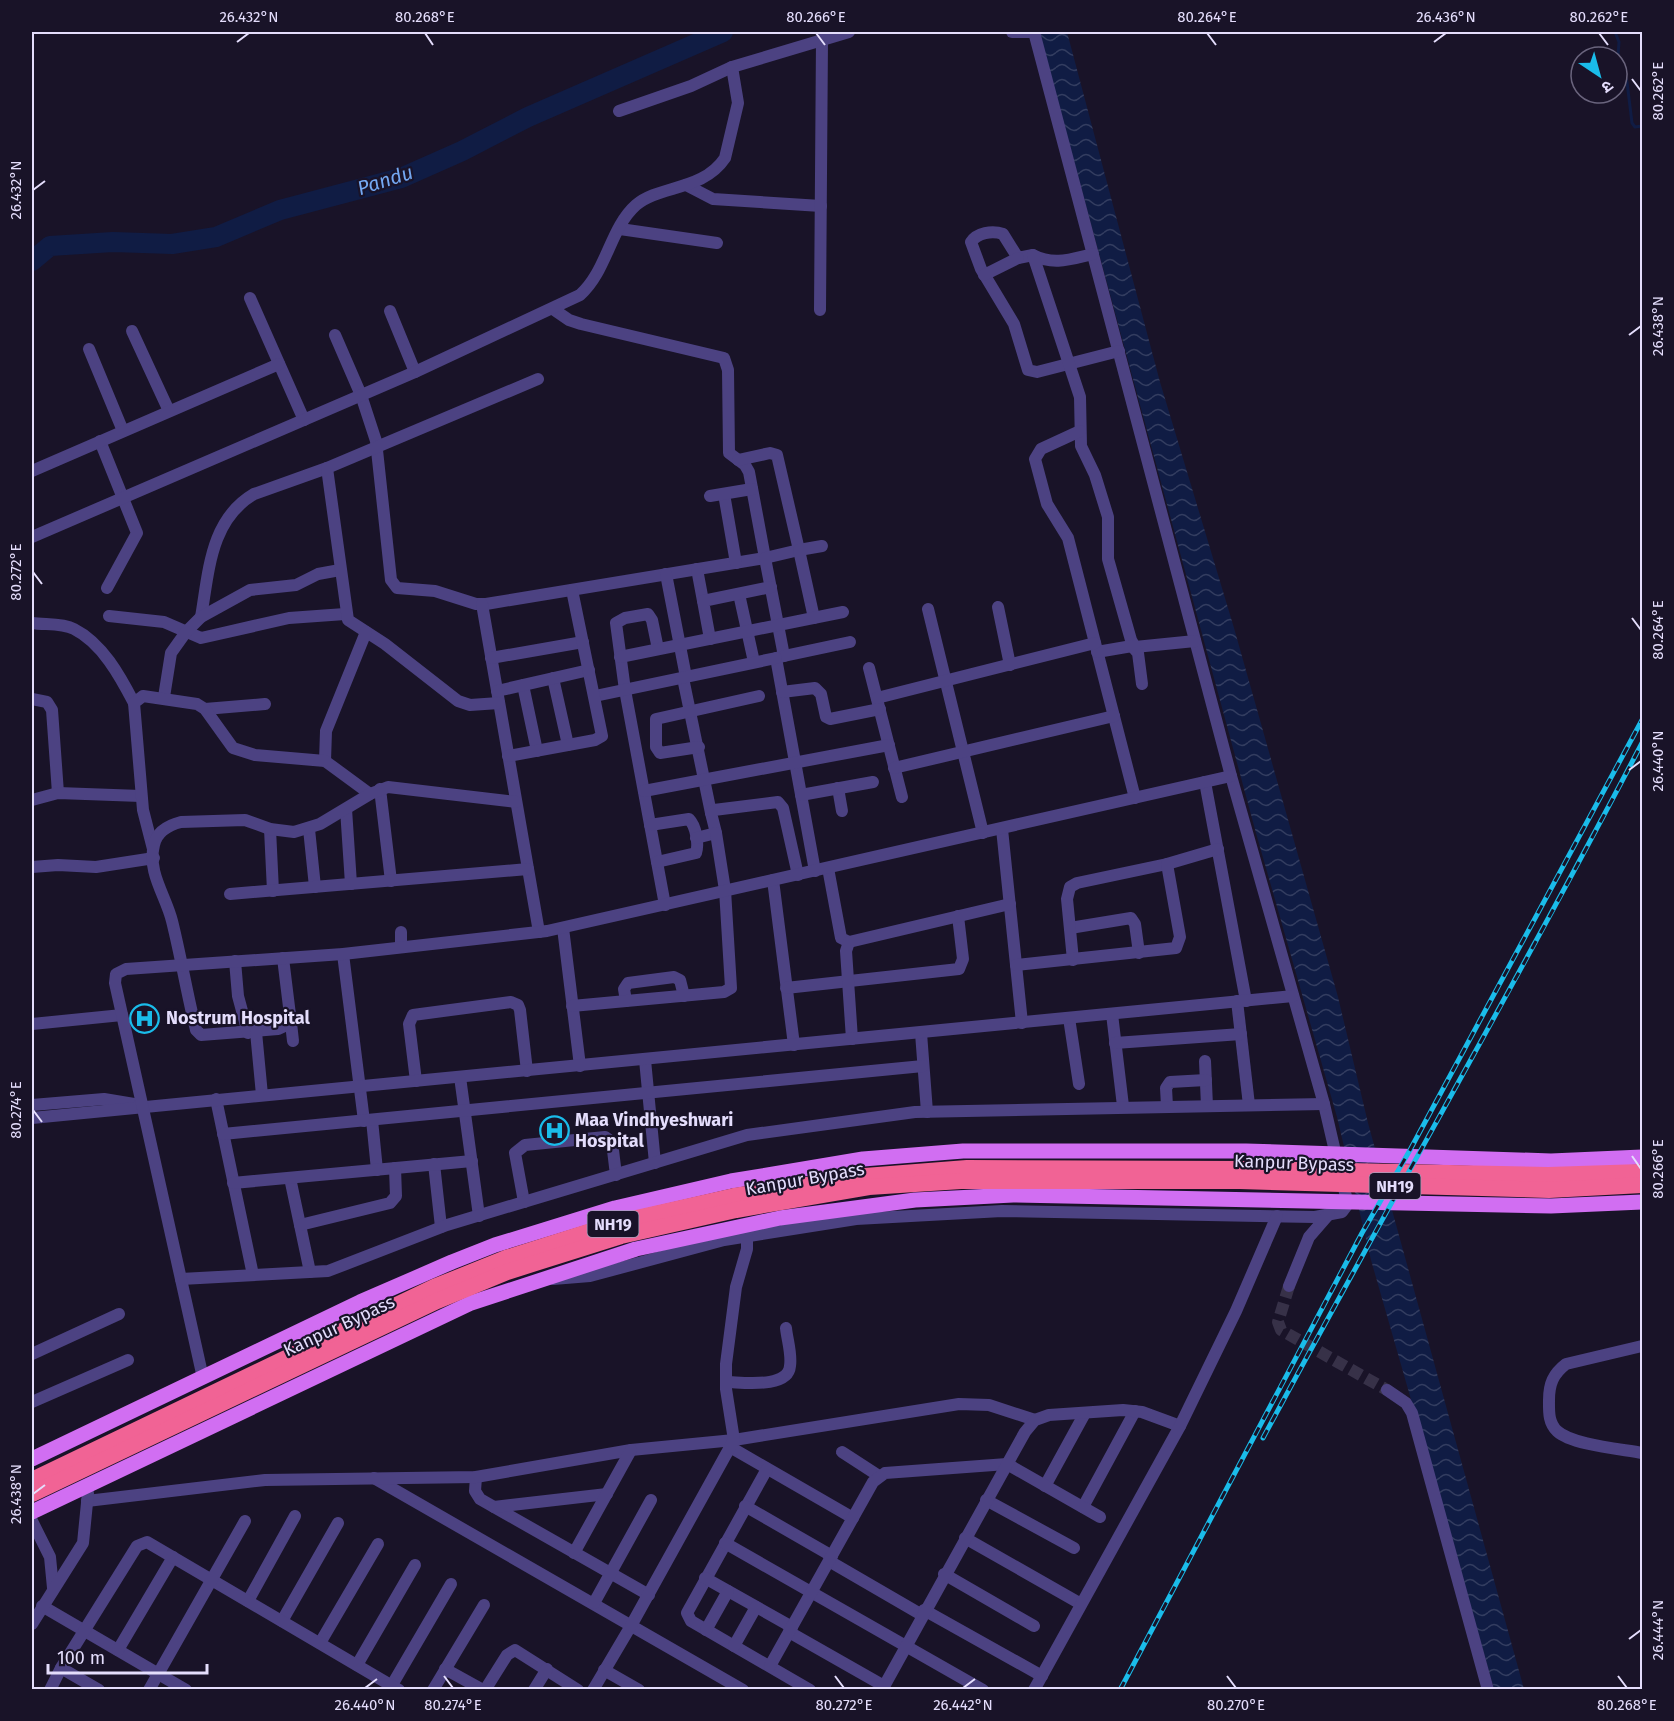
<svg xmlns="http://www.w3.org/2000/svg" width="1674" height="1721" font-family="'Fira Sans','Noto Sans Devanagari',sans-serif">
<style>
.water{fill:url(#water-waves)}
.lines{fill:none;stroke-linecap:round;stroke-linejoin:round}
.stream{stroke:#101c44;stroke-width:3}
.river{stroke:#101c44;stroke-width:20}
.minor-tunnel{stroke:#373148;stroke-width:12;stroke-dasharray:12 6;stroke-linecap:butt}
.minor{stroke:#4c4282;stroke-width:12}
.major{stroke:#d16ef2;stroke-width:15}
.highway{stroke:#f16395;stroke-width:16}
.rail-casing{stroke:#1abcea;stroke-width:5}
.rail{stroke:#191328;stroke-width:3;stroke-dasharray:9;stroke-linecap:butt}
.ticks{fill:none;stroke:#e4ddfc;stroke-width:2}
.labels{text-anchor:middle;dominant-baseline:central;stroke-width:4.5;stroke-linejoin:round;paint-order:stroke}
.shield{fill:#191328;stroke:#a7a0bc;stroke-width:1.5}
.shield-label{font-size:16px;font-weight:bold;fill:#e4ddfc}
.poi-label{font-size:18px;font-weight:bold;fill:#e4ddfc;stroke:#191328;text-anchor:start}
.street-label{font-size:18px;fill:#e4ddfc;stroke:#191328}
.water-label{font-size:20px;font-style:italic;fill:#74a8f2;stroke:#191328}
.neatline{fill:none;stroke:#e4ddfc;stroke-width:2}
.ticks-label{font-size:15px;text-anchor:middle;fill:#e4ddfc}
</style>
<defs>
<pattern id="water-waves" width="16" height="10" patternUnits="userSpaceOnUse" patternTransform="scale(1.5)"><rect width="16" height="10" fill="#101c44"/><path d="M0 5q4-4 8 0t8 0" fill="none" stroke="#333d60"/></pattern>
</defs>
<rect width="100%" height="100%" fill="#191328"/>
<!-- water -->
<polygon class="water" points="1039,32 1067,32 1160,382 1234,628 1338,997 1368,1123 1524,1689 1494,1689 1371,1260 1337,1117 1256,833"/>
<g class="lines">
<!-- stream -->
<polyline class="stream" points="1615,32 1619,42 1618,55 1627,82 1632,123 1635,127 1642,126"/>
<!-- river -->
<polyline class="river" points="32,261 50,246 113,242 172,244 216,237 280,210 401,178 462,151 528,117 723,32"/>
<!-- minor-tunnel -->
<polyline class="minor-tunnel" points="1289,1286 1278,1322 1281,1330 1387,1390"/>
<!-- minor -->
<g class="minor">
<polyline points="1012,32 1033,32"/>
<polyline points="1034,32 1231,776 1324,1104 1337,1160"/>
<polyline points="619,111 691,86 732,67"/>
<polyline points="686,185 713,199 821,206"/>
<polyline points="620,229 717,243"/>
<path d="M1093 254C1071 259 1054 266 1033 255L1018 258 1003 234C992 230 977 233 971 242L981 269 1014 324 1028 370 1037 372 1119 351"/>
<polyline points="1033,255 1080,397 1081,446 1095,475 1108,517 1108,559 1131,640 1135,647 1195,641"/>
<polyline points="984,275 1018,258"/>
<polyline points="250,298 304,420"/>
<polyline points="820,310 822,39"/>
<polyline points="390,311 415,372"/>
<polyline points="132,331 169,411"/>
<polyline points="335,335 361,395 376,441 391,580 397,588 435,591 476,604 486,604 765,558 749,472 745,465 729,453 728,370 724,358 581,324 569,320 553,309"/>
<polyline points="89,349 123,431"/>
<polyline points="1080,431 1041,449 1035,459 1047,504 1068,538 1135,798"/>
<polyline points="100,441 137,533 107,588"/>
<polyline points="738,460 770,453 777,455 799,550 765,558 784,656 776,658 815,871"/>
<polyline points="32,471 279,364"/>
<polyline points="724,494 736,563"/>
<polyline points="710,496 752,489"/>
<path d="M32 537 415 372 580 295C607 271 610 228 636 205 659 185 703 191 725 158L738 103 732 67 849 32"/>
<polyline points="697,569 703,601"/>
<polyline points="666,574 686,677"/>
<polyline points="739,594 754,662"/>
<polyline points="482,604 539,932"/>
<polyline points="998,607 1010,665"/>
<polyline points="928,609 983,833"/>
<polyline points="109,616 164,622 201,638 289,618 345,614"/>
<path d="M201 617C209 571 210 520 254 494L327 468"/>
<polyline points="814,618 799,550 822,546"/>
<path d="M32 623C45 625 62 623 74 629 102 643 120 676 134 703"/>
<polyline points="710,639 703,601 771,587"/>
<polyline points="658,649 652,620 648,614 625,618 616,623 625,690 665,905"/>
<polyline points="1097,652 1132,646 1138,653 1142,684"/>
<polyline points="784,656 850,642"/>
<polyline points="620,657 843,612"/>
<polyline points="491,658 583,642"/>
<polyline points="869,668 902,797"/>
<polyline points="553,678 568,745"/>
<polyline points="683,678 711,813"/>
<polyline points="523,685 537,751"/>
<polyline points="497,691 589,670"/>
<polyline points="782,692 815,688 821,694 826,717 830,719 880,709"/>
<polyline points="595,696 776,658"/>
<polyline points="164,697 171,653 186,632 201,617 250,590 296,585 318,574 340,570"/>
<polyline points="877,698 1095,643"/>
<polyline points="32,699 47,702 52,710 58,793"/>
<polyline points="499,703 470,705 458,701 385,644 348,620 327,468 538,379"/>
<polyline points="205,709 265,704"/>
<polyline points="699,747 660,753 656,747 656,719 759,696"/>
<polyline points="508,756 595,740 602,736 572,590"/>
<polyline points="325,761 326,731 366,632"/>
<polyline points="894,768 1114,716"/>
<polyline points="1205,782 1246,1001"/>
<polyline points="838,788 842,811"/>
<polyline points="380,789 391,881"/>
<polyline points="644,791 889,745"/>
<polyline points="801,795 873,782"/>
<polyline points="32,800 58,793 141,796"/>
<polyline points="346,809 351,884"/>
<path d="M650 825 689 819C696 826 699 844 696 853L657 862"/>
<polyline points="270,829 273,891"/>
<polyline points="309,829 315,887"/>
<polyline points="1002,829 1022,1023"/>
<polyline points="696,838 716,833 711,813 714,810 778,802 783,808 798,875"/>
<polyline points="153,849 143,810 134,703 143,696 197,704 205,709 233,748 255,755 325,761 370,794"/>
<polyline points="32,867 58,865 96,867 154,858"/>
<polyline points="828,868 841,938 849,942"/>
<polyline points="773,880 794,1045"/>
<polyline points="230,894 528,869"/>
<polyline points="563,928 580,1066"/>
<polyline points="1070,928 1131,918 1135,924 1139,953"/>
<polyline points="401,932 401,947"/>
<polyline points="343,954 364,1121"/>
<path d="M283 958 291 1023 278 1029 201 1035 196 1030C187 994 181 957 172 921 166 896 147 872 154 845 157 831 169 825 181 822L245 820 270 829 294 832 320 824 370 794 388 787 516 802"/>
<polyline points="1073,960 1067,899 1070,887 1077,883 1167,864"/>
<polyline points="235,961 238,996 248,1033"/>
<polyline points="1016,965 1176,948 1180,937 1167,864 1218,849"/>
<polyline points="786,988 959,969 963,959 958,916"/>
<polyline points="626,1001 624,989 628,983 674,977 680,980 684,996"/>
<polyline points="1237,1001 1249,1105"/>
<polyline points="572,1006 724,992 731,988 725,890 716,833"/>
<polyline points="1112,1014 1123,1106"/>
<polyline points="1069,1018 1079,1084"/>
<polyline points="291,1023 293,1041"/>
<polyline points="32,1024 122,1015"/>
<polyline points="256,1032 262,1095"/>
<polyline points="921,1033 927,1112"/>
<polyline points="852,1039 846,951 849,942 1010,904"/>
<polyline points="1115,1043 1241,1034"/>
<polyline points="645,1060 655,1163"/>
<polyline points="1205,1061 1207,1106"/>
<polyline points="460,1077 479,1216"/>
<polyline points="416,1081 409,1024 413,1015 511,1002 518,1005 520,1010 527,1071"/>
<polyline points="216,1099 253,1275"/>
<polyline points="32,1105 104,1099 134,1104"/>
<polyline points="1167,1106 1166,1088 1170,1082 1206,1080"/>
<polyline points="32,1118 1293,996"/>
<polyline points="372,1120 377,1170"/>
<polyline points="223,1134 923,1066"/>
<polyline points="434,1164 441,1227"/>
<polyline points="290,1178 310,1272"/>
<polyline points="233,1183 472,1161"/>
<polyline points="524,1202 515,1153 525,1145 605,1137 612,1142 616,1175"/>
<polyline points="300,1225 390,1203 396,1196 395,1168"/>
<polyline points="181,1279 328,1271 447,1225 747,1135 915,1112 1324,1104"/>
<polyline points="553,1279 590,1276 724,1240 856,1219 1002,1211 1315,1217 1342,1212 1348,1204 1341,1177"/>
<polyline points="1289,1286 1309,1237 1329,1214"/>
<path d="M1642 1346 1566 1364C1553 1374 1549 1384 1549 1400 1549 1411 1548 1422 1557 1431 1572 1445 1621 1449 1642 1453"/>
<polyline points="32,1354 119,1314"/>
<polyline points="203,1378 115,983 116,974 126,969 343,954 547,931 1231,776"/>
<path d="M726 1382C742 1382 788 1389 790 1366 792 1354 787 1339 786 1328"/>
<polyline points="1387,1390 1406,1403 1412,1413 1488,1690"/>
<polyline points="32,1402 128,1360"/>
<polyline points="730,1447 853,1518"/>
<polyline points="842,1452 879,1476"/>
<polyline points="767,1469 687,1613 691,1621 810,1690"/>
<polyline points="476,1477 475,1491 480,1499 649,1595"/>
<polyline points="374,1478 743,1690"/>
<polyline points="1045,1486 1085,1413"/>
<polyline points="986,1500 1074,1548"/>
<polyline points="87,1501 265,1480 476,1477 631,1450 734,1440 959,1404 989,1405 1035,1420"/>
<polyline points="745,1506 832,1556"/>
<polyline points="494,1507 607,1494"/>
<polyline points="1083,1507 1135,1411"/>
<polyline points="32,1521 50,1557 53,1588"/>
<polyline points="965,1538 1081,1604"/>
<polyline points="725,1543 983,1690"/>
<polyline points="574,1553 631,1450"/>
<polyline points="829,1561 922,1615"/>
<polyline points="944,1574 1034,1626"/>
<polyline points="705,1578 792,1627"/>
<polyline points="248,1601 295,1516"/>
<polyline points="594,1603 651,1500"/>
<polyline points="42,1606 186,1690"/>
<polyline points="924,1610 1042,1676"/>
<polyline points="282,1621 338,1523"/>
<polyline points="32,1624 83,1543 88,1493"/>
<polyline points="706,1630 728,1591"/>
<polyline points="789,1632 884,1686"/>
<polyline points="320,1643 378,1544"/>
<polyline points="734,1646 756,1607"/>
<polyline points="118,1650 173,1557"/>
<polyline points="357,1665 415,1565"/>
<polyline points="770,1666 873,1482 885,1473 1007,1464 1100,1517"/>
<polyline points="445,1669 483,1690"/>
<polyline points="604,1670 639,1690"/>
<polyline points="392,1685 451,1584"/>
<polyline points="50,1690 61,1668"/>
<polyline points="99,1690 61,1668 137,1546 147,1542 399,1690"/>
<polyline points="149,1690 245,1521"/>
<polyline points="433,1690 484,1605"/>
<polyline points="485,1690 507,1655 515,1650 578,1690"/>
<polyline points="534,1690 547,1669"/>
<polyline points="593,1690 632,1624 734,1440 726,1389 726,1364 736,1287 747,1249 747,1236"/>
<polyline points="882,1690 1025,1432 1035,1420 1049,1415 1123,1410 1142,1412 1180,1426"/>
<polyline points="1034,1690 1180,1426 1236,1311 1277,1216"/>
</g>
<!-- major -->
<g class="major">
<polyline points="32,1459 360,1302 452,1262 495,1245 615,1208 731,1181 863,1159 963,1151 1246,1151 1551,1161 1642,1157"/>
<polyline points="32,1512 471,1303 636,1249 780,1218 915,1200 1013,1195 1551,1206 1642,1202"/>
</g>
<!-- highway -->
<g class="highway">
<polyline points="32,1480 434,1287 506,1258 623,1221 734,1196 865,1176 967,1168 1245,1169 1548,1175 1642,1172"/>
<polyline points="32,1494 437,1301 507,1272 621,1236 736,1210 869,1187 961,1181 1240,1181 1549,1190 1642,1185"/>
</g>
<defs>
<g id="rail">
<path d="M1263 1438C1388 1205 1520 977 1642 743"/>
<polyline points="1120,1690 1362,1233 1410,1150 1642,720"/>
</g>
</defs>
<!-- rail casing -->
<use href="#rail" class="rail-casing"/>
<!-- rail -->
<use href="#rail" class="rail"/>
</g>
<!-- ticks -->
<path class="ticks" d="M425 33 433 45M816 33 825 45M1207 33 1216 45M1599 33 1608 45M237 42 249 33M1434 42 1446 33M1632 79 1641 91M33 190 45 181M1629 335 1641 326M33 572 42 584M1632 618 1641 630M1629 770 1641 761M33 1110 42 1122M1632 1156 1641 1169M33 1494 45 1485M1629 1639 1641 1630M444 1676 453 1688M835 1676 844 1688M1227 1676 1236 1688M1618 1676 1627 1688M365 1688 377 1679M963 1688 975 1679"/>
<!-- icons -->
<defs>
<symbol id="hospital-ring" viewBox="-11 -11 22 22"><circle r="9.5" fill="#191328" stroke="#1abcea" stroke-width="1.5"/><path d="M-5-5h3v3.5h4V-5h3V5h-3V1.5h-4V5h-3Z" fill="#1abcea"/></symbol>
</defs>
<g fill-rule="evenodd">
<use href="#hospital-ring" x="128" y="1002" width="33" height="33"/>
<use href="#hospital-ring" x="538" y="1114" width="33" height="33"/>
</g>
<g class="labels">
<!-- shield labels -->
<g class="shield">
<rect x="1369.5" y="1173" width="51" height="26" rx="4.5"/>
<rect x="587.5" y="1211" width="51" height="26" rx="4.5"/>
</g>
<g class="shield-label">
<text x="1395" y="1186">NH19</text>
<text x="613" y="1224">NH19</text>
</g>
<!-- poi labels -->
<g class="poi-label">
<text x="166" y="1018">Nostrum Hospital</text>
<text x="575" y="1120">Maa Vindhyeshwari<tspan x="575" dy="21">Hospital</tspan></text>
</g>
<!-- street labels -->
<g class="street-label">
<text transform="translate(1294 1163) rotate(2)">Kanpur Bypass</text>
<text transform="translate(805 1179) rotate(-10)">Kanpur Bypass</text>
<text transform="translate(339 1326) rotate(-25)">Kanpur Bypass</text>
</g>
<!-- water labels -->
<g class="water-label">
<text transform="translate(385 180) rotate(-18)">Pandu</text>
</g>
</g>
<!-- border -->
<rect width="1674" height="1721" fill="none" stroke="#191328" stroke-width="66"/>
<!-- north arrow -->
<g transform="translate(1599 75) rotate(144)"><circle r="28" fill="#191328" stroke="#6a647d" stroke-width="1.5"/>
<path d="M0-4.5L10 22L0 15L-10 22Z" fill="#1abcea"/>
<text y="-9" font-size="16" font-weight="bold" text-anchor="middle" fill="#e4ddfc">उ</text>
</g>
<!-- scale -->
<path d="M48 1664v9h159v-9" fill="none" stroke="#e4ddfc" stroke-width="3"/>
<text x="57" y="1664" font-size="18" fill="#e4ddfc" stroke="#191328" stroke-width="4.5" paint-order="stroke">100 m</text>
<rect x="33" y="33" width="1608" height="1655" class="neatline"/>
<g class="ticks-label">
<text x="249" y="22">26.432°N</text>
<text x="425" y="22">80.268°E</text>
<text x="816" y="22">80.266°E</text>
<text x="1207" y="22">80.264°E</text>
<text x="1446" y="22">26.436°N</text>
<text x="1599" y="22">80.262°E</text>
<text transform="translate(1658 91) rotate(-90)" y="5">80.262°E</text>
<text transform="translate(16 190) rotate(-90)" y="5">26.432°N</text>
<text transform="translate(1658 326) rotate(-90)" y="5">26.438°N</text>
<text transform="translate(16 572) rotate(-90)" y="5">80.272°E</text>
<text transform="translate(1658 630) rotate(-90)" y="5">80.264°E</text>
<text transform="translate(1658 761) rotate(-90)" y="5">26.440°N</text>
<text transform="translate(16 1110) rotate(-90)" y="5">80.274°E</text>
<text transform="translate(1658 1169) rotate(-90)" y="5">80.266°E</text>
<text transform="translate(16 1494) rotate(-90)" y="5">26.438°N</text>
<text transform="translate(1658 1630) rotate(-90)" y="5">26.444°N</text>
<text x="365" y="1710">26.440°N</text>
<text x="453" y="1710">80.274°E</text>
<text x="844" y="1710">80.272°E</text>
<text x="963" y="1710">26.442°N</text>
<text x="1236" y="1710">80.270°E</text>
<text x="1627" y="1710">80.268°E</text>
</g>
</svg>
